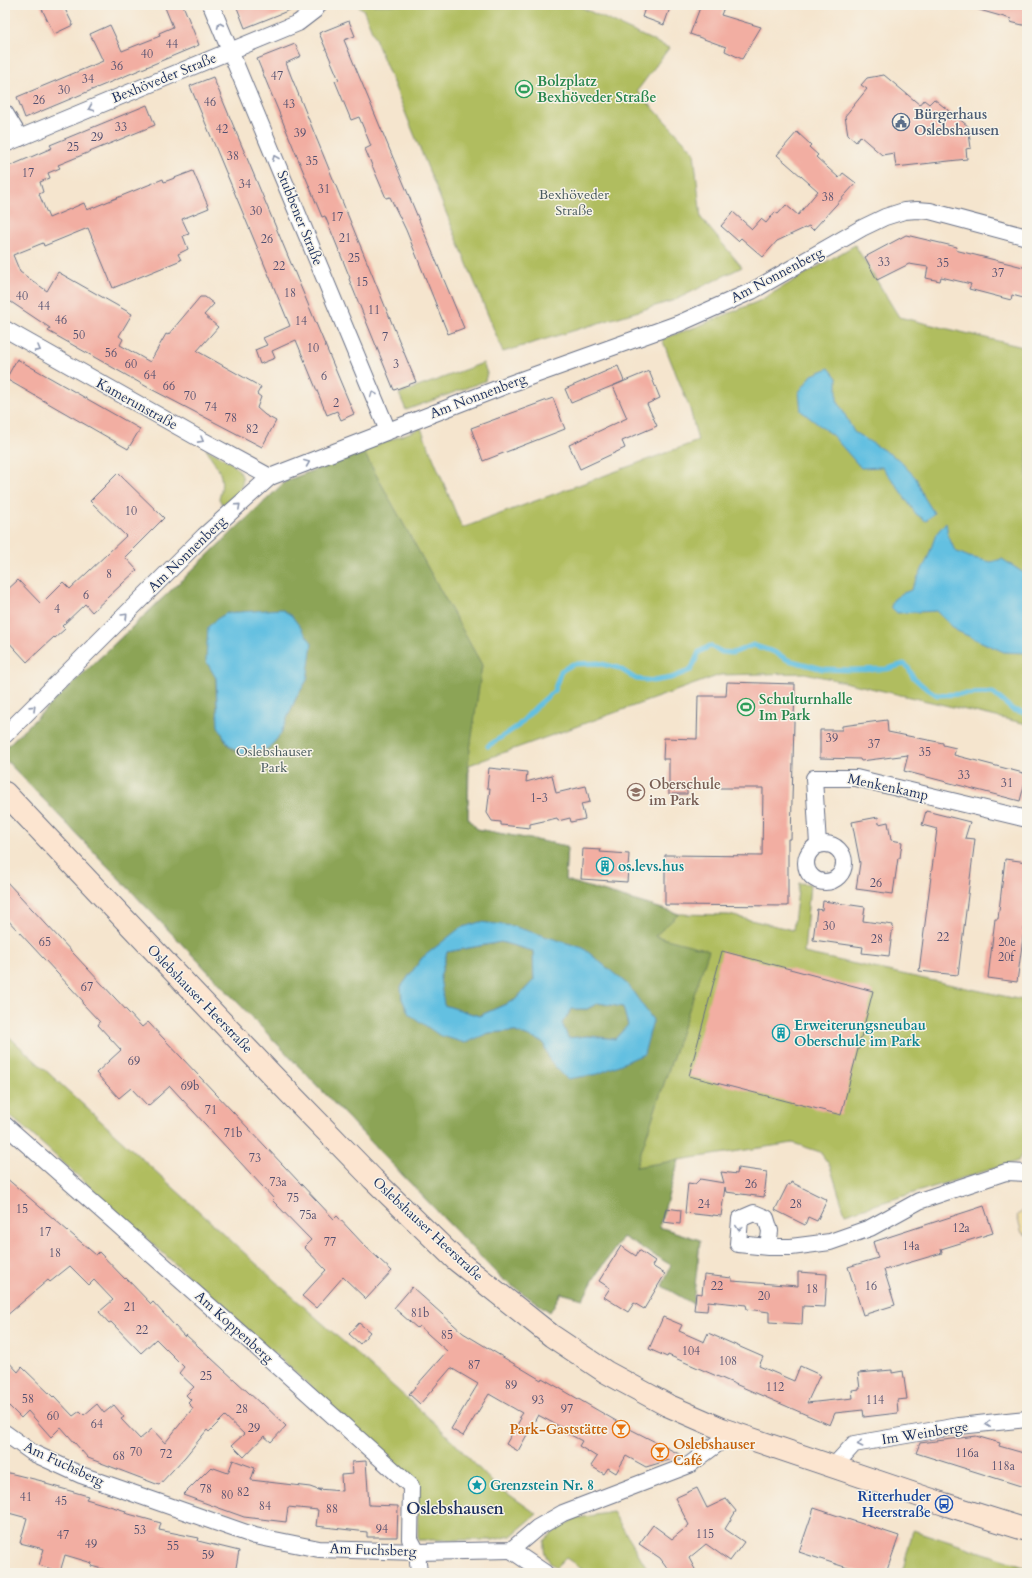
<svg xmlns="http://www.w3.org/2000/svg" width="1032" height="1578" font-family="Cardo,serif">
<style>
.green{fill:#b0bd5f;stroke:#66765e}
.forest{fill:#8ca456;stroke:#546a5a;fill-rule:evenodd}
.sand{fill:#eeda9e;stroke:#84847e}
.water{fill:#63c0e1;stroke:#3f78a0;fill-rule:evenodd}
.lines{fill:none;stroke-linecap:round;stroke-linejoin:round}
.stream{stroke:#63c0e1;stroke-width:5}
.building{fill:#f2aea2}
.street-casing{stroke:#676f85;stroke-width:18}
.secondary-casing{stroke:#676f85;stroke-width:24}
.street{stroke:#fff;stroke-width:16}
.secondary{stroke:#fce5d0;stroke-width:22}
.oneway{stroke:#8d97ae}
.labels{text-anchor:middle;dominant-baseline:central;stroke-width:3;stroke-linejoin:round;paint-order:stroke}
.number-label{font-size:12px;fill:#514f6f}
.street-label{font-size:14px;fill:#1b2f5e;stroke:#f7f3e8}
.leisure-label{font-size:14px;font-weight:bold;fill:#27864d;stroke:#f7f3e8;text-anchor:start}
.service-label{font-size:14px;font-weight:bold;fill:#4e5e75;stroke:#f7f3e8;text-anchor:start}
.park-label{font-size:14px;fill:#485a5e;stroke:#f7f3e8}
.education-label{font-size:14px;font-weight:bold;fill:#785e54;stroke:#f7f3e8;text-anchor:start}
.culture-label{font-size:14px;font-weight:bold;fill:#0d838f;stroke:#f7f3e8;text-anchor:start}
.food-label{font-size:14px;font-weight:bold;fill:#c56008;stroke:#f7f3e8;text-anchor:end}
.transit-label{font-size:14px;font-weight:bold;fill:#164399;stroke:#f7f3e8;text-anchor:end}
.quarter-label{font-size:16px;font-weight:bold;fill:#1b2f5e;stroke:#f7f3e8}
</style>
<rect width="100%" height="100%" fill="#f7f3e8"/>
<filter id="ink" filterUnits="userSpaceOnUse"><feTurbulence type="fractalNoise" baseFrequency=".025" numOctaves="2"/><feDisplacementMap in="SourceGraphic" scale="8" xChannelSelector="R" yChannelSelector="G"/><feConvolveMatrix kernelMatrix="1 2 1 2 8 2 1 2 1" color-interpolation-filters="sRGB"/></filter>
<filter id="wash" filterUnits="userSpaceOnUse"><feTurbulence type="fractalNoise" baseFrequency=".012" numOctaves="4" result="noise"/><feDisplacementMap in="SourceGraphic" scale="16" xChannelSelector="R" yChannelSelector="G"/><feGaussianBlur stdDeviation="0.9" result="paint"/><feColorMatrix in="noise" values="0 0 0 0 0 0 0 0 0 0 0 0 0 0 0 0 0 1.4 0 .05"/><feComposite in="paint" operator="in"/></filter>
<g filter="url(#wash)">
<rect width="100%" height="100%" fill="#f5e5ce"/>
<!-- green -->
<g class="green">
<polygon points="356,5 576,5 669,48 637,91 694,152 701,218 742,267 675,300 503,352 363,9"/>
<polygon points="855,245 899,317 1027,348 1027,724 805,673 720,675 469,765 468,818 477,829 567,846 565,880 679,914 729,915 793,930 799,883 810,884 804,953 1027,1001 1027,1133 1025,1138 1025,1148 1018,1161 845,1214 830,1166 820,1152 793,1143 679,1160 659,1227 700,1240 698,1263 671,1265 623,1237 596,1275 583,1299 561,1293 550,1312 501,1278 5,759 5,748 286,481 421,428 462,528 698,441 690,409 662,339 696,327 759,301"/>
<polygon points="483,363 487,373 485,381 406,410 399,394"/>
<path d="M206 449C219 456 250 468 241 487 238 494 228 500 223 505L219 499C226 475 218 469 206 449Z"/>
<polygon points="5,1033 275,1281 438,1426 494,1484 537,1514 511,1536 493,1540 418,1540 417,1483 27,1130 5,1112"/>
<path d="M613 1512 650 1573H589L566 1558 556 1568C547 1560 543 1554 544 1541L559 1527 578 1518Z"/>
<polygon points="913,1530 1027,1567 1027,1573 902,1573"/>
</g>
<!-- forest -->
<g class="forest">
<path d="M363 451 482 665 468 765V818L477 829 567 846 565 880 679 914 655 936 709 950 636 1167 679 1160 659 1227 700 1240 693 1304 662 1286 671 1265 623 1237 596 1275 583 1299 561 1293 550 1312 501 1278 5 759V748L286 481ZM216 678 307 680 296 698 280 735 255 756C251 756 244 756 240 754 214 743 217 701 216 678ZM512 926 653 1020 568 1079 550 1061 543 1042 513 1031 489 1033 402 999 401 987 422 958Z"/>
<polygon points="501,942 533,951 534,980 515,1000 479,1016 443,1005 440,977 447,952"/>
<polygon points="598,1003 623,1007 628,1025 615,1039 588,1036 568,1038 562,1023 572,1009 587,1009"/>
</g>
<!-- sand -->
<polygon class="sand" points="1027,1207 1027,1235 1022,1233 1017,1216"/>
<!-- water -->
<g class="water">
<polygon points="829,368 837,378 837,400 854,432 898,459 916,478 924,497 934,513 926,521 916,514 894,482 882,467 861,468 833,436 801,411 799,392 812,375"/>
<polygon points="946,522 948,535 955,551 969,557 991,562 1002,559 1027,575 1027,585 1024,589 1027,605 1027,653 1004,652 957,631 936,611 897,613 891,607 893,600 901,594 911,590 927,560 936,534"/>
<polygon points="281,609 291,615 312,643 307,680 296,698 280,735 270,747 255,756 240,754 228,744 218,726 216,678 206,661 208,627 217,619 227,613"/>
<path d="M480 922 512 926 583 948 628 985 653 1020 644 1054 598 1074 567 1079 550 1061 543 1042 513 1031 489 1033 465 1043 439 1035 409 1014 402 999 401 987 422 958 460 928ZM501 942 533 951 534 980 515 1000 479 1016 444 1005 440 977 447 952ZM598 1003 623 1007 628 1025 615 1039 588 1036 568 1038 562 1023 572 1009H587Z"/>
</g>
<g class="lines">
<!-- stream -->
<polyline class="stream" points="488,746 518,726 537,706 554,691 561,671 573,664 598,663 619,668 636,679 653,681 671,678 691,670 699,652 710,646 722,652 733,653 753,645 774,652 788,660 823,669 852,670 887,669 904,664 908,667 913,677 923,686 937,695 993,693 1013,710 1027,713"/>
</g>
<g id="blocks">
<!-- building -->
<g class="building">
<polygon points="40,5 63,5 73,25 54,34"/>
<polygon points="164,5 183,5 199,45 25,118 17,97 103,61 90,34 110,25 122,51 160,36 159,33 173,27"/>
<polygon points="236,5 299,5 300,6 245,28"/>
<polygon points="646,5 671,5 664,25 642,17"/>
<polygon points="701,5 725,5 721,15 761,27 742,59 725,51 726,47 690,34"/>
<polygon points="976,5 1027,5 1027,26 1010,22 1011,19 976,9"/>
<polygon points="349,21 355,36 344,40 464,328 448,334 406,230 390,197 386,198 365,149 371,146 359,117 351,120 335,81 339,80 319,33"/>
<polygon points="295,44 301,56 286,63 291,76 416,382 394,390 349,279 350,278 325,216 322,217 257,59"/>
<polygon points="884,75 920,105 924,100 929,104 934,99 968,126 971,148 966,149 967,159 896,167 894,153 882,155 860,136 856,142 848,135 845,116 867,89 861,85 867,78"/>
<polygon points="213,77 354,414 341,420 337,411 327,415 296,340 272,351 275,358 260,364 255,350 267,345 263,338 290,326 190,86"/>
<polygon points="147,105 155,125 58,165 60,168 48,173 50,178 40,182 43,192 39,194 49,218 84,203 87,210 163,179 164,182 193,171 209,208 182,219 189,234 183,236 188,249 178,254 181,260 113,288 88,228 44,246 43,243 13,255 20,272 47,291 58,272 132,314 119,336 123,339 120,345 150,362 166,334 168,335 200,297 205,297 214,304 204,315 218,327 197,351 261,387 257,394 261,397 257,408 265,415 276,421 262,447 149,388 48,331 50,328 5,298 5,168 52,148 50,145"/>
<polygon points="797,132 811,145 809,147 818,155 816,157 839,178 843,173 856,183 813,230 809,226 777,241 763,257 741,238 738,241 721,226 733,212 752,229 761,219 766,223 775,212 778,214 786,205 798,215 818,191 777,155"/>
<polygon points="906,235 957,247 956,250 959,251 1027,268 1027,299 1012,295 1011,300 969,289 971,284 941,277 940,281 926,278 928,267 909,264 877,280 865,257"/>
<polygon points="17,359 140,429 128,449 6,379"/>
<polygon points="618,366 624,381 571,403 565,389"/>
<polygon points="649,371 660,398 647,404 657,426 622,441 625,448 580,469 569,445 627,418 613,386"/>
<polygon points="553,398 565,429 483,461 471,428"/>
<polygon points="118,473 164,518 125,557 137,570 92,612 85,604 62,626 65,629 55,638 54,637 27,662 5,638 5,592 18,580 41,604 63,582 70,589 126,536 90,501"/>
<polygon points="727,682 795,684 791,839 788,839 788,906 665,905 665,855 762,856 763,788 687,788 687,794 669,794 669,759 663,759 664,738 697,739 698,696 726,696"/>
<polygon points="887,720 888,732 943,743 943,745 956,748 954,755 1027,774 1020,801 904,771 908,755 861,761 860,759 820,758 820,730 842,730 842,726"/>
<polygon points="489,768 527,772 526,782 552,775 556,793 586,786 590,802 581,804 585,819 571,822 570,818 558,821 557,818 530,824 530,828 501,825 501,822 492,821 487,813 490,788 487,788"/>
<polygon points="926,811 970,822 965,838 975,839 958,975 919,971 937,829 922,825"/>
<polygon points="878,817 879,824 888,822 891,840 902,842 900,858 898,858 893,894 856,889 860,863 852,822"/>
<polygon points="583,849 601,850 600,852 629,854 627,882 581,879"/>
<polygon points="1005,859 1027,862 1027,923 1025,923 1017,982 988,978 995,919 998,919"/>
<polygon points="5,880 142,1027 148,1022 334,1219 337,1216 365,1246 392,1271 366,1299 343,1277 316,1308 302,1296 326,1270 304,1247 311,1240 272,1200 274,1199 170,1086 148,1106 131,1088 119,1098 96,1073 121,1050 98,1025 100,1022 82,1003 83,1001 5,917"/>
<polygon points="823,901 865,907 863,921 893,925 889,956 862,953 863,947 813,940 817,909 822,910"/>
<polygon points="722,951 873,991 841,1115 689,1076"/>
<polygon points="738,1168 767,1172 764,1197 726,1192 725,1187 721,1216 713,1215 713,1216 685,1213 688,1183 695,1184 700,1179 724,1183 721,1172 737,1174"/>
<polygon points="5,1177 96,1255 99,1252 125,1279 126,1278 151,1304 153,1302 185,1337 186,1335 261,1404 262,1403 286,1426 271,1442 264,1436 244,1457 232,1445 244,1434 225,1416 209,1432 207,1430 185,1457 159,1485 88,1458 61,1427 51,1437 28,1411 21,1418 5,1402 5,1358 18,1372 22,1367 53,1397 54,1396 73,1416 80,1411 84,1415 97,1404 104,1413 114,1405 124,1417 121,1419 140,1439 152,1429 165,1443 193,1408 188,1403 191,1400 186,1395 194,1387 179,1373 184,1367 156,1339 141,1353 111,1322 109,1323 99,1312 113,1300 94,1280 89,1285 70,1266 50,1282 48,1280 5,1317"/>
<polygon points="791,1182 827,1200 817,1221 808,1217 805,1225 775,1210 788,1184 790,1185"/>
<polygon points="984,1206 993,1233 941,1249 942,1253 884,1270 895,1305 863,1315 848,1267 878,1258 873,1242"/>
<polygon points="666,1208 681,1210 680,1224 663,1222"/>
<polygon points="621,1246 636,1256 639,1250 655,1261 652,1266 665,1274 644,1309 634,1303 628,1312 604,1297 610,1288 599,1281"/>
<polygon points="798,1272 827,1274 825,1307 803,1306 802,1324 769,1322 769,1312 747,1309 746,1305 708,1301 707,1311 694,1310 696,1293 702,1294 704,1275 732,1278 732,1281 798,1286"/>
<polygon points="412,1287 463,1333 506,1359 541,1380 542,1378 630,1429 683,1456 646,1467 626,1456 616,1473 608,1468 604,1474 591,1466 597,1457 579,1446 582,1441 567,1433 568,1431 538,1415 518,1451 506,1444 521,1418 519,1417 522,1413 489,1394 463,1436 451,1429 478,1384 451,1368 420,1404 409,1394 447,1351 419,1326 417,1328 394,1308"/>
<polygon points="663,1317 682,1325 679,1331 704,1342 708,1333 763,1357 759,1366 794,1381 800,1366 820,1375 807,1403 853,1398 852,1390 860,1389 858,1373 892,1370 892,1373 903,1371 907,1399 897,1400 898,1413 864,1417 863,1410 835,1413 830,1425 668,1355 667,1357 649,1349"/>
<polygon points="359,1323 370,1332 360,1344 349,1334"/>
<polygon points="976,1436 1000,1443 999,1446 1027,1454 1027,1488 916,1453 920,1443"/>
<polygon points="233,1460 255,1468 251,1480 310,1487 321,1491 318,1489 342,1491 341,1475 353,1474 352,1462 366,1461 369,1505 398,1506 397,1537 367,1537 367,1532 316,1526 318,1510 288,1507 286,1522 244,1517 183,1495 211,1467 228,1473"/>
<polygon points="5,1472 46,1482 46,1484 88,1496 86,1499 126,1511 125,1513 161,1523 159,1530 199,1538 198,1541 239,1551 235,1573 109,1573 110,1571 91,1566 92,1563 65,1555 60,1572 39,1565 44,1549 20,1543 27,1518 5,1512"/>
<polygon points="697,1488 707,1508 726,1499 736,1511 725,1529 744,1542 730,1561 706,1544 689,1558 697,1573 671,1573 660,1558 639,1544 653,1525 672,1539 689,1525 675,1498"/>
<polygon points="814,1508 899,1536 886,1573 863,1573 799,1552"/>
</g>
</g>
</g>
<g filter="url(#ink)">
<use href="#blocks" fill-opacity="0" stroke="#676f85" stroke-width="1"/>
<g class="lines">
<defs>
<g id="street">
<polyline points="211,5 388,431"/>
<polyline points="5,113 20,138"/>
<polyline points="5,144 298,23 315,10 318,5"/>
<polyline points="5,329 200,439 270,477"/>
<polyline points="5,735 204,536 270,477 507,385 680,323 752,291 862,228 885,217 904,211 917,210 930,211 1027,237"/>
<circle cx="825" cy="863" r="19"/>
<polyline points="818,845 814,778 856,778 1027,819"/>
<polyline points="5,1125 281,1369 411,1486 410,1539 417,1552 419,1573"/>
<polyline points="768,1247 770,1231 766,1218 754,1213 740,1219 738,1244 768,1247 791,1247 830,1242 870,1228 919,1201 1006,1172 1027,1173"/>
<polyline points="5,1433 33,1453 81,1475 255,1536 319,1549 417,1552 511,1550 537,1528 563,1513 689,1465 732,1433"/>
<polyline points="833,1467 854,1444 959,1426 1027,1419"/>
<polyline points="511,1550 545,1573"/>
</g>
<polyline id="secondary" points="5,793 271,1074 373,1179 455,1259 552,1336 606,1372 667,1405 722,1429 944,1504 1027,1530"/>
</defs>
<!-- street casing -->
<use href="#street" class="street-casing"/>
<!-- secondary casing -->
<use href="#secondary" class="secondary-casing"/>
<!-- street -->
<use href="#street" class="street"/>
<!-- secondary -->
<use href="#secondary" class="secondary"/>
</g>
<!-- one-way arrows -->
<defs><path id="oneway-chevron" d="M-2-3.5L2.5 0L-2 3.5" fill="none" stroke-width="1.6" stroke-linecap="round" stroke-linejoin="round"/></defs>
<g class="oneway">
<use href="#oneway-chevron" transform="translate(220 25) rotate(-113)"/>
<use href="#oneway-chevron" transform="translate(91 108) rotate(157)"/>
<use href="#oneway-chevron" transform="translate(275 158) rotate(-112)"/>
<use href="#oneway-chevron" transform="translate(38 349) rotate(29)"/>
<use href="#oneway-chevron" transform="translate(373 394) rotate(-112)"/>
<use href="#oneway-chevron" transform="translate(201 440) rotate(29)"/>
<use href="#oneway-chevron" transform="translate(307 463) rotate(-22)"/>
<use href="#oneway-chevron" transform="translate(238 506) rotate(-42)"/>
<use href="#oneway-chevron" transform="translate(125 616) rotate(-45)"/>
<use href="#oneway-chevron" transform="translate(33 708) rotate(-44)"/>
<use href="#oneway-chevron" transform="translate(739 1228) rotate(98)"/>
<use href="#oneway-chevron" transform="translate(988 1424) rotate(175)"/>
<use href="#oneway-chevron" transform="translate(860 1444) rotate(167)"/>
</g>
</g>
<!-- icons -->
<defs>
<symbol id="stadium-ring" viewBox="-11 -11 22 22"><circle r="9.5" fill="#f7f3e8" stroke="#2e9e5b" stroke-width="1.5"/><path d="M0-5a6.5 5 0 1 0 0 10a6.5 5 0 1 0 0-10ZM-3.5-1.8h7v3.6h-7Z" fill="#2e9e5b"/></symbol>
<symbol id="civic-ring" viewBox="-11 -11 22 22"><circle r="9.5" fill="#f7f3e8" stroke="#5c6f8a" stroke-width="1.5"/><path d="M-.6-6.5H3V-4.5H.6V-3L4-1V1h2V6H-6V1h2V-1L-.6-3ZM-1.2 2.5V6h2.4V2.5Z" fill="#5c6f8a"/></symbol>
<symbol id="school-ring" viewBox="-11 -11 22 22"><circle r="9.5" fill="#f7f3e8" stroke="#8d6e63" stroke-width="1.5"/><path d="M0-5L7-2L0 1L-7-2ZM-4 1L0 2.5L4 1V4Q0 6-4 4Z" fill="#8d6e63"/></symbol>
<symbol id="building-ring" viewBox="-11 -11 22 22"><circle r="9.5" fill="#f7f3e8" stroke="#0f9aa8" stroke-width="1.5"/><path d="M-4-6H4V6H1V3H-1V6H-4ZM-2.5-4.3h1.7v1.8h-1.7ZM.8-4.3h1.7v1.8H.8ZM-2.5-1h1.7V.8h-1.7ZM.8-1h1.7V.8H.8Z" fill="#0f9aa8"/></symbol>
<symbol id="bar-ring" viewBox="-11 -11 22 22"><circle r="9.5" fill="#f7f3e8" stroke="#e8710a" stroke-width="1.5"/><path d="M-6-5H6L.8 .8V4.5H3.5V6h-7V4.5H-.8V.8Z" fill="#e8710a"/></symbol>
<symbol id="sight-ring" viewBox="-11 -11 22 22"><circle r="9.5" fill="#f7f3e8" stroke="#0f9aa8" stroke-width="1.5"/><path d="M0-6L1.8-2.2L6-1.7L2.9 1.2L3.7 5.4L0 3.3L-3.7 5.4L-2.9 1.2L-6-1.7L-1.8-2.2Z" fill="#0f9aa8"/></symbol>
<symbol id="bus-ring" viewBox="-11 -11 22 22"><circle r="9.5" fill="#f7f3e8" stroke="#1a4fb4" stroke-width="1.5"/><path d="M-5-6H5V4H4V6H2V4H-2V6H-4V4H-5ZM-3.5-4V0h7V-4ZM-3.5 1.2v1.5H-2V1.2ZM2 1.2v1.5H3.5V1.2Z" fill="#1a4fb4"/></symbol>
</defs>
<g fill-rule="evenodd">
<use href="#stadium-ring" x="514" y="79" width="20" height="20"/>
<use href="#civic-ring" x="891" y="112" width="20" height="20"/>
<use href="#stadium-ring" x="736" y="697" width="20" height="20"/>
<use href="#school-ring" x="626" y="782" width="20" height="20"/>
<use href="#building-ring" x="595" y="856" width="20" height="20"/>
<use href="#building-ring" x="771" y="1023" width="20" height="20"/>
<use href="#bar-ring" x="611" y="1419" width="20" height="20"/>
<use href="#bar-ring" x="650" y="1442" width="20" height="20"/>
<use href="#sight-ring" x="467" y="1475" width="20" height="20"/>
<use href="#bus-ring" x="934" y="1494" width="20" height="20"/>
</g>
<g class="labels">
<!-- number labels -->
<g class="number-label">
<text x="172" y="44">44</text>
<text x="147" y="54">40</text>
<text x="117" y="66">36</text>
<text x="277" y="76">47</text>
<text x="88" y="79">34</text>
<text x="64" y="90">30</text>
<text x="39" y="100">26</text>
<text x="210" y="102">46</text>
<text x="289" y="104">43</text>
<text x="121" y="127">33</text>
<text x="222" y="129">42</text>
<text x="300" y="133">39</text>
<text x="97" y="137">29</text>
<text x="73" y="147">25</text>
<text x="233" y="156">38</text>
<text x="312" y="161">35</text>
<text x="28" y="173">17</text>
<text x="245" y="184">34</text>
<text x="324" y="189">31</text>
<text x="828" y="197">38</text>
<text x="256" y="211">30</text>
<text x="337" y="217">17</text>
<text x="345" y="238">21</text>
<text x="267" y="239">26</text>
<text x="354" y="258">25</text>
<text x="884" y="262">33</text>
<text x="943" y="263">35</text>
<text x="279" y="266">22</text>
<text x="998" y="273">37</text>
<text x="362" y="282">15</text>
<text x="290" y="293">18</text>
<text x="22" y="296">40</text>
<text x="44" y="306">44</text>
<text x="374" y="310">11</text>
<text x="61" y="320">46</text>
<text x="301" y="321">14</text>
<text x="79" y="335">50</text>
<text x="385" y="337">7</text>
<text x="313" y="348">10</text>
<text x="111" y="353">56</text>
<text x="131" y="364">60</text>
<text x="396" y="364">3</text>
<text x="150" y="375">64</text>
<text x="324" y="376">6</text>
<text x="169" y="386">66</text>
<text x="190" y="396">70</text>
<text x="336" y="403">2</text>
<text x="211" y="407">74</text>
<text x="231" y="418">78</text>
<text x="252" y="429">82</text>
<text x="131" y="511">10</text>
<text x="109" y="574">8</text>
<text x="86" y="595">6</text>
<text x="57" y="609">4</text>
<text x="832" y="738">39</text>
<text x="874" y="744">37</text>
<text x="925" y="752">35</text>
<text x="964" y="775">33</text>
<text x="1007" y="783">31</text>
<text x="539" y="798">1-3</text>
<text x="876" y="883">26</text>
<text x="829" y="926">30</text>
<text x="943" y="937">22</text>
<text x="877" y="939">28</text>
<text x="45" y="942">65</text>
<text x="1007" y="942">20e</text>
<text x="1006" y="957">20f</text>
<text x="87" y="987">67</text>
<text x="134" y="1061">69</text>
<text x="190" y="1086">69b</text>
<text x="211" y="1110">71</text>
<text x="233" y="1133">71b</text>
<text x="255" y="1158">73</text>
<text x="278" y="1182">73a</text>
<text x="751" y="1184">26</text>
<text x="293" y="1198">75</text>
<text x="704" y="1204">24</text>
<text x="796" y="1204">28</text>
<text x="22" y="1209">15</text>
<text x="308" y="1215">75a</text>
<text x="961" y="1228">12a</text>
<text x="45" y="1232">17</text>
<text x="330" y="1242">77</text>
<text x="911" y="1246">14a</text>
<text x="55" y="1253">18</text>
<text x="717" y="1286">22</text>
<text x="871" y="1286">16</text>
<text x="812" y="1289">18</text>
<text x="764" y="1296">20</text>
<text x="130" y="1307">21</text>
<text x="420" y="1313">81b</text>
<text x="142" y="1330">22</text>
<text x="447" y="1335">85</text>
<text x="691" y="1351">104</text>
<text x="728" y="1361">108</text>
<text x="474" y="1365">87</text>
<text x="206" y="1376">25</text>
<text x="511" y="1385">89</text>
<text x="775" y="1387">112</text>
<text x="28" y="1399">58</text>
<text x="538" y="1400">93</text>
<text x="875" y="1400">114</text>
<text x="242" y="1409">28</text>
<text x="567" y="1409">97</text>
<text x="53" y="1416">60</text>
<text x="97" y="1424">64</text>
<text x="254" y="1428">29</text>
<text x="136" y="1452">70</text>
<text x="967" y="1453">116a</text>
<text x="166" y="1454">72</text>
<text x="119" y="1456">68</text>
<text x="1003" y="1466">118a</text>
<text x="206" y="1489">78</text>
<text x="243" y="1492">82</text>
<text x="227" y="1495">80</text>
<text x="26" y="1497">41</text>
<text x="61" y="1501">45</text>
<text x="265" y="1506">84</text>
<text x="332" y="1509">88</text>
<text x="382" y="1529">94</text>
<text x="140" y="1530">53</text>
<text x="705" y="1534">115</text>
<text x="63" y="1535">47</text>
<text x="91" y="1544">49</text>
<text x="173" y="1546">55</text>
<text x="208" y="1555">59</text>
</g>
<!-- street labels -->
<g class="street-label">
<text transform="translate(164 78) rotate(-22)">Bexhöveder Straße</text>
<text transform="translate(300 218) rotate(68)">Stubbener Straße</text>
<text transform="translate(777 275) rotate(-28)">Am Nonnenberg</text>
<text transform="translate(478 396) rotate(-21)">Am Nonnenberg</text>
<text transform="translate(137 404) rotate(29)">Kamerunstraße</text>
<text transform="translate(187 554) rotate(-44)">Am Nonnenberg</text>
<text transform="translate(888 787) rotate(12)">Menkenkamp</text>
<text transform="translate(200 999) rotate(46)">Oslebshauser Heerstraße</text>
<text transform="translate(428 1229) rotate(43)">Oslebshauser Heerstraße</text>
<text transform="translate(234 1327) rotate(42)">Am Koppenberg</text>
<text transform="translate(925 1433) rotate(-9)">Im Weinberge</text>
<text transform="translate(64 1464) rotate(25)">Am Fuchsberg</text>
<text transform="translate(373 1550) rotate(2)">Am Fuchsberg</text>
</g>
<!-- leisure labels -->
<g class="leisure-label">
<text x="537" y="81">Bolzplatz<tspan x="537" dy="16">Bexhöveder Straße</tspan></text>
<text x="759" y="699">Schulturnhalle<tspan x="759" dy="16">Im Park</tspan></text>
</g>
<!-- service labels -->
<g class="service-label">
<text x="914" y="114">Bürgerhaus<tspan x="914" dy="16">Oslebshausen</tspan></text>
</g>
<!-- park labels -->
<g class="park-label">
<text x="574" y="194">Bexhöveder<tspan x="574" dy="16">Straße</tspan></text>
<text x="274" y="751">Oslebshauser<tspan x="274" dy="16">Park</tspan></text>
</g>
<!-- education labels -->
<g class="education-label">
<text x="649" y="784">Oberschule<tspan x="649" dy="16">im Park</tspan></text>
</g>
<!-- culture labels -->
<g class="culture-label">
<text x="618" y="866">os.levs.hus</text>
<text x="794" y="1025">Erweiterungsneubau<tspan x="794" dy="16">Oberschule im Park</tspan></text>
<text x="490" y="1485">Grenzstein Nr. 8</text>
</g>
<!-- food labels -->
<g class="food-label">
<text x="608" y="1429">Park-Gaststätte</text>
<text x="673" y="1444" text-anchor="start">Oslebshauser<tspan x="673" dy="16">Café</tspan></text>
</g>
<!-- transit labels -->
<g class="transit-label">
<text x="931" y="1496">Ritterhuder<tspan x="931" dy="16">Heerstraße</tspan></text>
</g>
<!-- quarter labels -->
<g class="quarter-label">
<text x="455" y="1509">Oslebshausen</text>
</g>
</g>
<!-- margin -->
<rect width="1032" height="1578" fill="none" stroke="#f7f3e8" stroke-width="20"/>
</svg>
